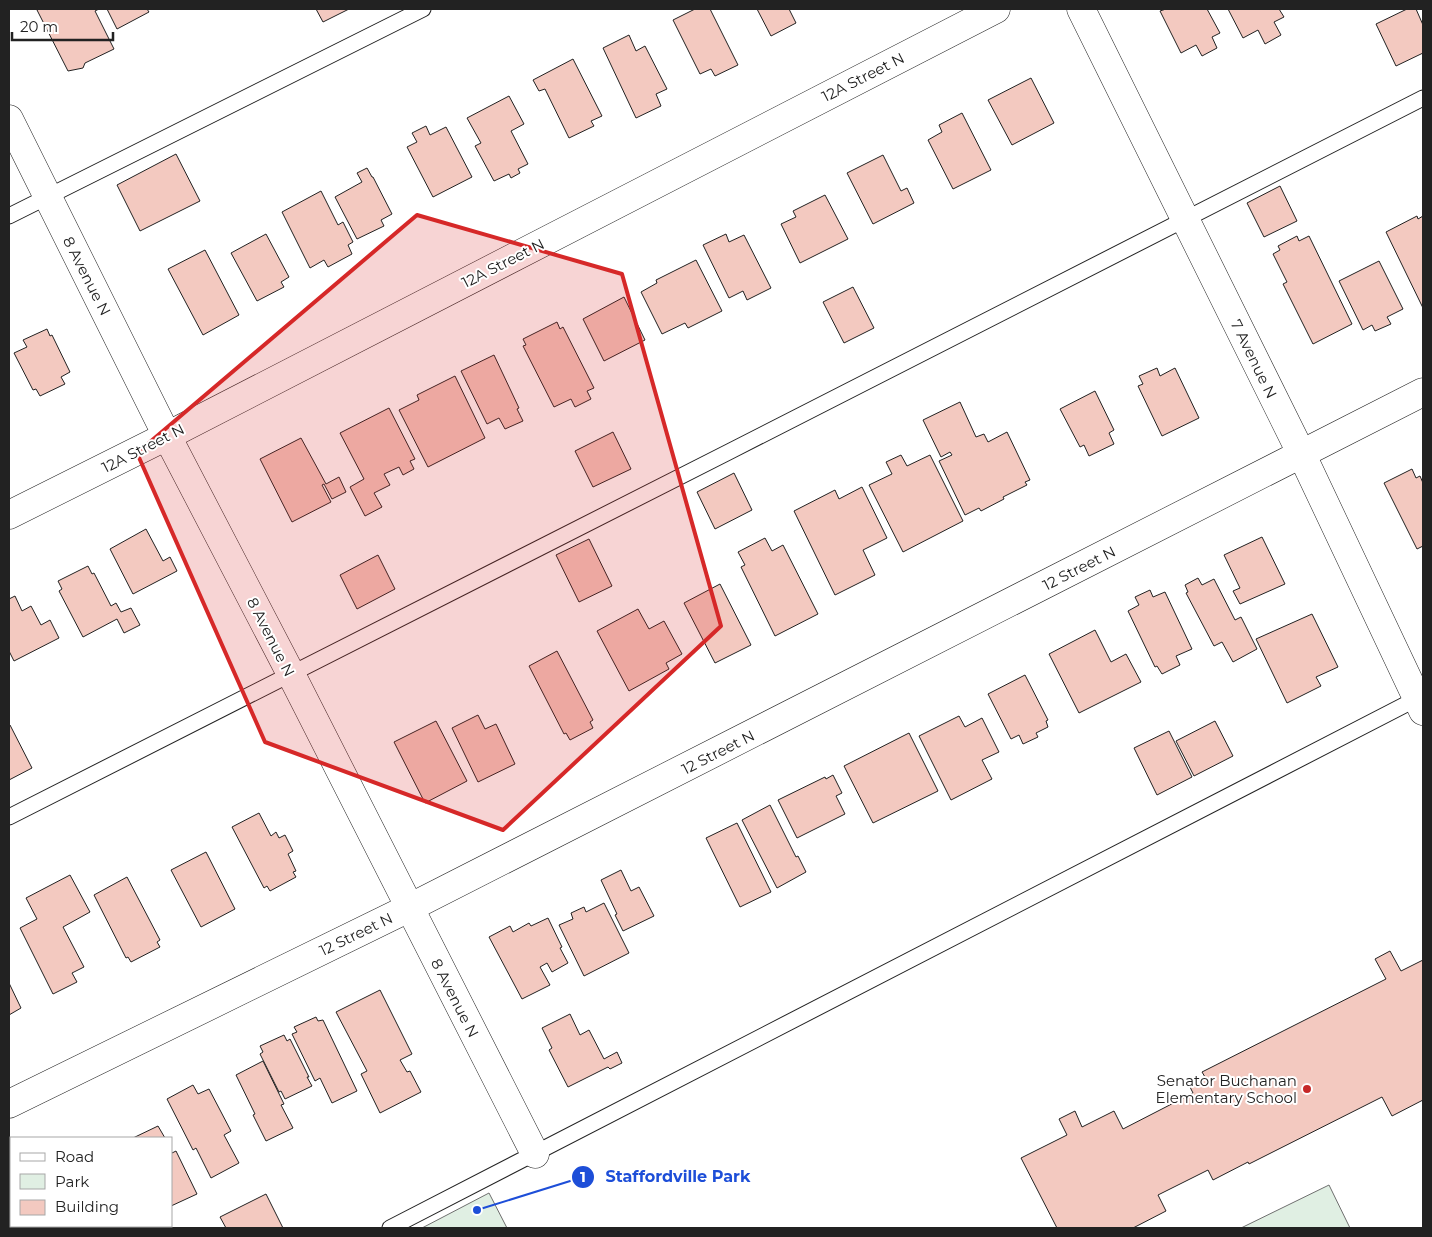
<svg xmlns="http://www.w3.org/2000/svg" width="1432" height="1237" font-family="Montserrat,sans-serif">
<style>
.green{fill:#e0efe3;stroke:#6f6f6f}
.building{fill:#f3c9c0;stroke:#222}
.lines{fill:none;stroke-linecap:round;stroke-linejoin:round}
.lane-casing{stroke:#222;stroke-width:17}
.street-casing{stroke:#222;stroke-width:29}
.lane{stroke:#fff;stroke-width:15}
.street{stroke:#fff;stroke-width:28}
.marked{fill:#d62828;fill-opacity:0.2;stroke:#d62828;stroke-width:4;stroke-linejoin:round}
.poi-dot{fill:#c62828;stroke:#fff;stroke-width:2}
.labels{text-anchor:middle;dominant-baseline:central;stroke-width:4;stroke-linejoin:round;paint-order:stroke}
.street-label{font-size:15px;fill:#222;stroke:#fff}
.poi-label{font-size:15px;fill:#222;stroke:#fff;text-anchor:end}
.leader{fill:none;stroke:#1d4ed8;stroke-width:2}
.callout-dot{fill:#1d4ed8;stroke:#fff;stroke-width:2}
.mark-label{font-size:15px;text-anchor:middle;font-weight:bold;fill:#fff}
.callout-label{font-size:16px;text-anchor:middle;font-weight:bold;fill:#1d4ed8;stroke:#fff;stroke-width:4;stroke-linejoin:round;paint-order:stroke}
</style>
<rect width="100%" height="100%" fill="#fff"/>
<!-- green -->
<g class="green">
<polygon points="1329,1185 1350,1228 1241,1228"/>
<polygon points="489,1193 507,1228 422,1228"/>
</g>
<!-- building -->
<g class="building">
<polygon points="39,9 99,9 95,11 114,49 85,63 83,68 68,71 37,10"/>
<polygon points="107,9 147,9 149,12 117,29"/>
<polygon points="316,9 349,9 323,22"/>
<polygon points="695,9 710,9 738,65 715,76 711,69 700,74 673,20"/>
<polygon points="757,9 789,9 796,23 771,36"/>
<polygon points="1166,9 1207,9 1220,33 1212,37 1217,48 1202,56 1196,45 1181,53 1160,11"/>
<polygon points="1228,9 1279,9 1284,17 1274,22 1281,35 1265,44 1258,30 1243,38"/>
<polygon points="1407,9 1416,9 1423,25 1423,53 1396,66 1376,24"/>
<polygon points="629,35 636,51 645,46 667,89 656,94 661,106 636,118 603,48"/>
<polygon points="573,59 602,116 591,121 594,126 569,138 545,89 539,91 533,80"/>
<polygon points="1031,78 1054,123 1012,145 988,100"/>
<polygon points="509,96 524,124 511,131 528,164 518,169 520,173 511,178 509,174 494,181 475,146 481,143 467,118"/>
<polygon points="962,113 991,170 953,189 928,140 942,132 939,125"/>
<polygon points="426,126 430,135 446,127 472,177 433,197 407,147 417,142 412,133"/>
<polygon points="176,154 200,201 140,231 117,185"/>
<polygon points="883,155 901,191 907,188 914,203 873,224 847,173"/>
<polygon points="367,168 372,177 373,177 392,214 381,220 384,226 357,239 335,197 362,182 357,173"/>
<polygon points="1280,186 1297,221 1264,237 1247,203"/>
<polygon points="321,191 338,225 343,222 353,242 348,245 352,254 328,267 324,260 310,268 282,212"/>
<polygon points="825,195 848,239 800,263 781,224 796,217 793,211"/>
<polygon points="1417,216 1418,219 1423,216 1423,308 1386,232"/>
<polygon points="266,234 289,277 281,282 284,287 257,301 231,253"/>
<polygon points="726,234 729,242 744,235 771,288 747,300 743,291 729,298 703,245"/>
<polygon points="1297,236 1299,241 1309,236 1352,324 1313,344 1283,284 1287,282 1273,254 1280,250 1278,246"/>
<polygon points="205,250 239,315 203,335 168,269"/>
<polygon points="696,260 722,311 688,328 685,323 662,334 641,292 657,283 656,280"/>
<polygon points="1379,261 1403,309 1387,317 1391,324 1375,331 1372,325 1363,330 1339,281"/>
<polygon points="853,287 874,328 844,343 823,302"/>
<polygon points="624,297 645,340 604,361 583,319"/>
<polygon points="557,322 560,329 563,327 594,388 587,391 591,399 575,407 571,399 554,407 523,346 526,345 523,339"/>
<polygon points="47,329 50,336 52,335 70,372 61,377 65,384 40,396 36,389 33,390 14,353 27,347 23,340"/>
<polygon points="494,355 519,408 517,409 523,421 505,429 499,418 487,424 461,371"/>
<polygon points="1157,368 1160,376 1175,368 1199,418 1162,436 1138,386 1143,384 1139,376"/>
<polygon points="455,376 485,438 428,467 399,410 419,400 417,395"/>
<polygon points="1095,391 1114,430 1109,433 1114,444 1089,456 1084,445 1080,447 1060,409"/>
<polygon points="960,402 976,437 984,434 988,442 1007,432 1030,480 1025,482 1027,485 1003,497 1004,499 981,511 979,508 965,515 939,461 952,455 950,452 941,457 923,420"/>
<polygon points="389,408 415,459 410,461 414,469 403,475 399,467 384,474 390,485 374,493 382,507 365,516 350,487 364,479 340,433"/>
<polygon points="613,432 631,469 593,487 575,451"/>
<polygon points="301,438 326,484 339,477 346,492 332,499 324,484 322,485 331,502 292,522 260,459"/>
<polygon points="901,455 907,466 930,455 963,521 903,552 869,485 892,474 886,462"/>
<polygon points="1412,469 1416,478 1420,476 1423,483 1423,546 1417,549 1384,483"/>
<polygon points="734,473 752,510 715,529 697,492"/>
<polygon points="862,487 887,538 863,550 875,575 835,595 794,511 835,490 839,499"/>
<polygon points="146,529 163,561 170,557 177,571 133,594 110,549"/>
<polygon points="1262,537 1285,584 1240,604 1233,591 1240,588 1224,555"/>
<polygon points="765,538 772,551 783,545 818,614 775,636 741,567 745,565 738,552"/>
<polygon points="589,539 612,586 579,602 556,555"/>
<polygon points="378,555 395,589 357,609 340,575"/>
<polygon points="88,566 92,574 94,573 111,606 116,603 121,612 131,608 140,625 124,633 117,619 83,637 59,591 62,589 58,581"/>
<polygon points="1198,578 1202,585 1214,579 1235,620 1241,617 1257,649 1233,662 1222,642 1214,646 1186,593 1188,592 1185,585"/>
<polygon points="720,584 751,645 715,663 684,603"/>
<polygon points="1150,590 1153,597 1165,592 1192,649 1176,656 1180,665 1162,674 1157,666 1155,667 1128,611 1139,605 1135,597"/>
<polygon points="15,596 22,611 31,606 41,625 50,620 59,638 14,661 9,651 9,599"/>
<polygon points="638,609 649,629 664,621 682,654 666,663 669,669 629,691 597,631"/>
<polygon points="1312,614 1338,667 1316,677 1321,686 1287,703 1256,639"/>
<polygon points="1095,630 1111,662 1126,654 1141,682 1079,713 1049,654"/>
<polygon points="557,651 593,720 590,722 593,728 570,740 566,733 564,734 529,666"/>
<polygon points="1025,675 1048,720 1046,721 1048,727 1036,733 1038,737 1023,744 1019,735 1011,739 988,694"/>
<polygon points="478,715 485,729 496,724 515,764 478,782 452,728"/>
<polygon points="959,716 965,727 982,718 999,752 982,760 992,779 951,800 919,736"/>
<polygon points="436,721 467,781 425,803 394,742"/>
<polygon points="1215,721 1233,756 1194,776 1176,741"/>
<polygon points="10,725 32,768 9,780 9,726"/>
<polygon points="1169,731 1192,777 1157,795 1134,748"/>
<polygon points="909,733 938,791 873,823 844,766"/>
<polygon points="833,775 842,793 836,796 845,814 797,838 778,800 825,777 826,779"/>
<polygon points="770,805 796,857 798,856 806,872 777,888 742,820"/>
<polygon points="259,813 271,836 276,832 279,838 285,835 293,851 288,854 296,871 293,872 296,877 270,891 267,886 264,888 232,827"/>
<polygon points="737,823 771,892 740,907 706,838"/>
<polygon points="206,852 235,909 201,927 171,870"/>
<polygon points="621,870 631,891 639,887 654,916 623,931 615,915 617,914 601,880"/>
<polygon points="70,875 90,912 63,927 84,967 72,973 77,982 53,994 20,928 37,919 26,898"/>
<polygon points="127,877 160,940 157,942 160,947 131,962 128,957 126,958 94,895"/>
<polygon points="604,903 629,953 584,976 559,925 573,919 571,913 584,907 586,912"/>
<polygon points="548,918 562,947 560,948 568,963 552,972 547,963 540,967 550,985 522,999 489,937 510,926 513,932 529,923 531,926"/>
<polygon points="1390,951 1401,971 1423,960 1423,1100 1392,1116 1382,1097 1249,1164 1248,1162 1213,1180 1208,1170 1158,1195 1166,1211 1133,1228 1057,1228 1021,1158 1067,1135 1059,1119 1075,1111 1082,1127 1114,1111 1123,1129 1193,1093 1189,1085 1205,1077 1202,1072 1386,979 1375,959"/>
<polygon points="9,983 21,1008 9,1015"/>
<polygon points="380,990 412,1054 400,1060 407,1072 410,1071 421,1092 380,1113 361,1074 367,1071 336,1012"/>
<polygon points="570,1014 580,1035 589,1030 604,1059 617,1052 622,1063 610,1069 608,1067 568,1087 549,1050 552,1048 542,1028"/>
<polygon points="316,1017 318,1021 323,1020 357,1091 332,1103 320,1078 315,1081 292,1034 297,1032 294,1027"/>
<polygon points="284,1035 287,1041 290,1039 309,1077 307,1077 312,1086 285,1099 281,1091 279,1092 260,1054 263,1052 260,1046"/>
<polygon points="263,1061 284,1104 281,1105 293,1128 266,1141 253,1115 255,1114 236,1075"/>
<polygon points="193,1085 198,1094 209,1089 231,1131 224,1135 239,1163 211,1178 196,1148 193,1150 167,1099"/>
<polygon points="158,1126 165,1138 133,1138"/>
<polygon points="171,1151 172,1153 176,1151 197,1194 171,1206"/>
<polygon points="266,1194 283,1228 226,1228 220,1217"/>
<polygon points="11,1214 11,1226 40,1226 41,1228 9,1228 9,1216"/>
</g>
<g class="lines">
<defs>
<g id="lane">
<polyline points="9,216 423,9"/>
<path d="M9 817C482 581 951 336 1423 98"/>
<polyline points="390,1228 1422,696"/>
</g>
<g id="street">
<polyline points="1081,9 1302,455 1423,711"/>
<polyline points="9,119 167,436 292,676 535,1154"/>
<polyline points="9,515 167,436 996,9"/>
<polyline points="9,1104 409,908 1423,392"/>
</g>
</defs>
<!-- lane casing -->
<use href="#lane" class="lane-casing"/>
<!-- street casing -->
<use href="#street" class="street-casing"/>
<!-- lane -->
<use href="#lane" class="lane"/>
<!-- street -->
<use href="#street" class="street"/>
</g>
<!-- marked area -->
<path class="marked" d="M417 215 622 274 721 626 503 830 265 742 137 453Z"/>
<!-- markers -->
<circle class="poi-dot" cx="1307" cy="1089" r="5"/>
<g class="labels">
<!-- street labels -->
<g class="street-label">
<text transform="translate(863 77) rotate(-27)">12A Street N</text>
<text transform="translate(503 263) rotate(-27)">12A Street N</text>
<text transform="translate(87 276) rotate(63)">8 Avenue N</text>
<text transform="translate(1254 359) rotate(64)">7 Avenue N</text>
<text transform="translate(143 448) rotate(-27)">12A Street N</text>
<text transform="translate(1079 568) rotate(-27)">12 Street N</text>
<text transform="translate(271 637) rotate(63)">8 Avenue N</text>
<text transform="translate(718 752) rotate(-27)">12 Street N</text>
<text transform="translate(356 934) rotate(-26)">12 Street N</text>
<text transform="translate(455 998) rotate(63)">8 Avenue N</text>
</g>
<!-- poi labels -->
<g class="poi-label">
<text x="1297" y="1080">Senator Buchanan<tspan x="1297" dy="17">Elementary School</tspan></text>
</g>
</g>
<!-- callouts -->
<path class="leader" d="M477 1210L583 1177"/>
<g class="callout-dot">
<circle cx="477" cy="1210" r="5"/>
<circle cx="583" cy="1177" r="12"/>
</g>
<g class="mark-label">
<text x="583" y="1182">1</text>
</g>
<g class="callout-label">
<text x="678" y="1182">Staffordville Park</text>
</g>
<!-- border -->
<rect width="1432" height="1237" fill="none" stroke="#222222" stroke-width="20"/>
<!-- legend -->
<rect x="10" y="1137" width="162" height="90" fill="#ffffff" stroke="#a7a7a7"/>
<rect x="20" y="1153" width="25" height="8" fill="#ffffff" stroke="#a7a7a7"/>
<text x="55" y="1162" font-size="15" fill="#222222">Road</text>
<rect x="20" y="1174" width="25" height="15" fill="#e0efe3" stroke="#a7a7a7"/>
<text x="55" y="1187" font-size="15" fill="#222222">Park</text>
<rect x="20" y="1200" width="25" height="15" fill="#f3c9c0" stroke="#a7a7a7"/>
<text x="55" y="1212" font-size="15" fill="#222222">Building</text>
<!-- scale -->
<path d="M12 32v8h101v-8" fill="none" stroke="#222222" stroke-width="2.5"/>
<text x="20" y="32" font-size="15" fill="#222222" stroke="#ffffff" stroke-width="4" paint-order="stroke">20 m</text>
</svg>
